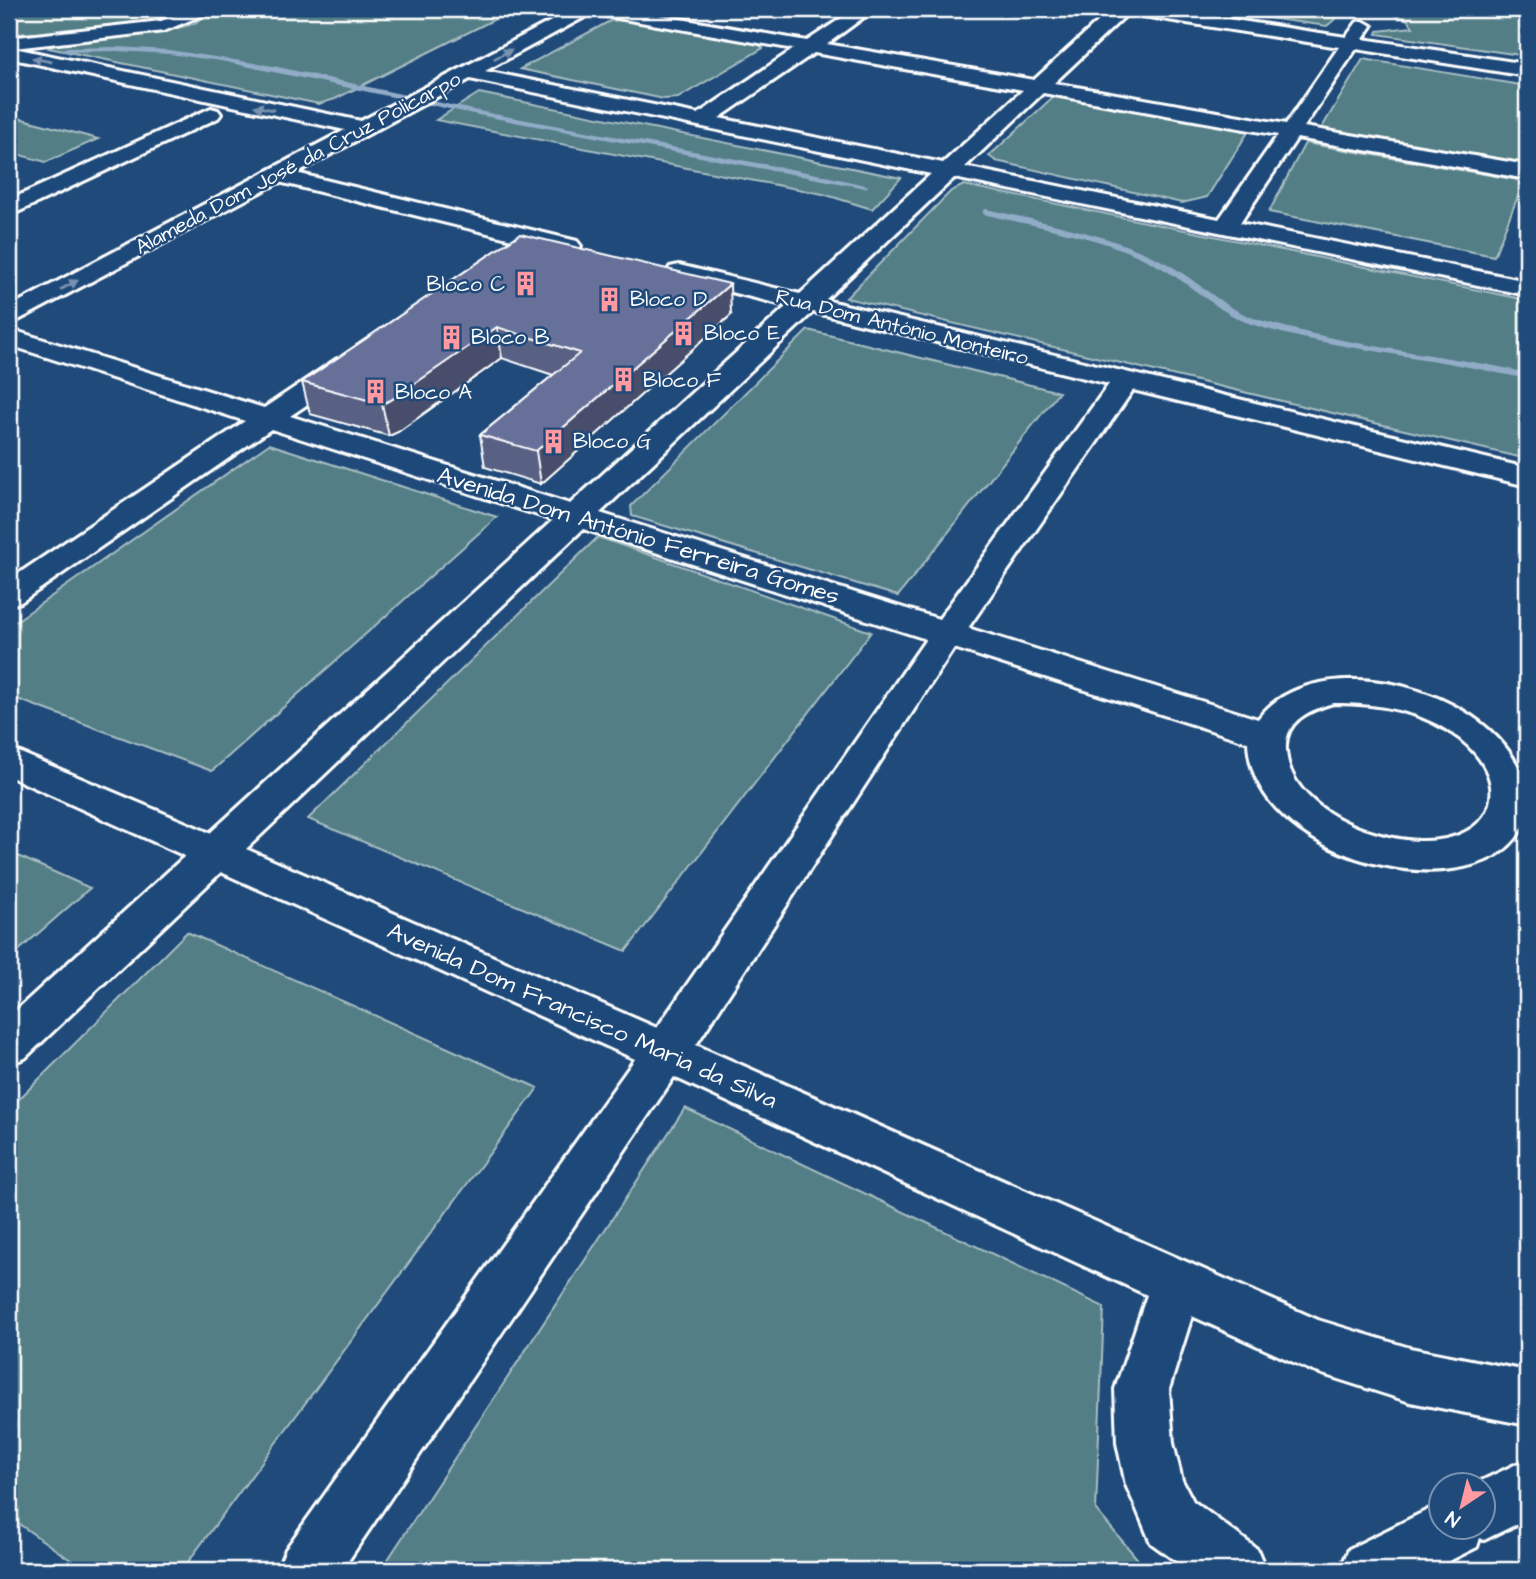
<svg xmlns="http://www.w3.org/2000/svg" width="1536" height="1579" font-family="'Architects Daughter',sans-serif">
<style>
.green{fill:#527e86;stroke:#a8bec2;stroke-width:2}
.lines{fill:none;stroke-linecap:round;stroke-linejoin:round}
.stream{fill:#92acc8;fill-rule:evenodd}
.minor-casing{stroke:#fff;stroke-width:6}
.minor{fill:#1f4a7a;fill-rule:evenodd}
.wall{fill:#586084;stroke:#fff;stroke-width:2}
.shaded-wall{fill:#474e6b;stroke:#fff;stroke-width:2}
.building{fill:#667099;stroke:#fff;stroke-width:2}
.oneway{fill:#7992af}
.labels{text-anchor:middle;dominant-baseline:central;stroke-width:5;stroke-linejoin:round;paint-order:stroke}
.far-street-label{font-size:21px;fill:#fff;stroke:#1f4a7a}
.far-poi-label{font-size:21px;fill:#fff;stroke:#1f4a7a;text-anchor:start}
.street-label{font-size:24px;fill:#fff;stroke:#1f4a7a}
</style>
<rect width="100%" height="100%" fill="#1f4a7a"/>
<filter id="ink" filterUnits="userSpaceOnUse"><feTurbulence type="fractalNoise" baseFrequency=".0143" numOctaves="2"/><feDisplacementMap in="SourceGraphic" scale="14" xChannelSelector="R" yChannelSelector="G"/><feConvolveMatrix kernelMatrix="1 2 1 2 8 2 1 2 1" color-interpolation-filters="sRGB"/></filter>
<g filter="url(#ink)">
<!-- green -->
<g class="green">
<path d="M9 9H191C147 34 60 31 9 34Z"/>
<polygon points="215,9 515,9 335,99 319,104 49,48 58,43 178,28 193,24"/>
<polygon points="1201,9 1347,9 1327,26"/>
<polygon points="1379,9 1527,9 1527,56 1377,34 1378,31 1413,27 1408,20"/>
<polygon points="620,20 758,44 763,48 678,98 664,99 520,69 610,21"/>
<polygon points="1363,59 1527,86 1527,167 1321,129"/>
<polygon points="479,93 901,178 872,209 823,194 436,120"/>
<polygon points="1054,96 1250,129 1207,197 1182,203 996,161 989,156"/>
<polygon points="15,117 98,139 46,162 9,152 9,120"/>
<polygon points="1305,143 1524,181 1494,256 1269,212"/>
<polygon points="964,185 1527,300 1527,459 846,298 951,191"/>
<polygon points="808,330 1059,392 898,596 632,516 631,506"/>
<polygon points="269,444 497,517 212,771 9,696 9,626"/>
<polygon points="598,537 871,632 626,951 308,819"/>
<polygon points="9,852 90,888 9,959"/>
<polygon points="187,932 538,1088 182,1570 85,1570 9,1517 9,1109"/>
<polygon points="685,1108 1104,1307 1096,1510 1147,1570 381,1570"/>
</g>
<g class="lines">
<!-- stream -->
<g class="stream">
<polygon points="117,47 169,50 273,66 478,111 817,174 869,186 865,188 478,115 221,61 169,54 117,51 64,52 61,50 64,48"/>
<path d="M986 209C1045 223 1106 233 1160 260 1195 277 1222 309 1260 320 1347 347 1439 353 1527 373V379C1493 372 1458 364 1423 359 1365 349 1306 342 1251 324 1215 311 1189 282 1156 265 1103 236 1041 228 983 214V210Z"/>
</g>
<defs>
<g id="minor">
<path d="M193 9H217L164 31 14 48 361 121 574 9H624L807 41 855 9H875L827 44 1034 80 1112 9H1163L1346 37 1357 22 1363 21 1372 26 1363 39 1527 64V76L1356 49 1304 127 1527 165V179L1297 138 1240 223 1527 281V295L954 178 825 300 1527 468V486L1133 390 968 628 1258 719C1320 634 1536 698 1527 813 1506 918 1252 870 1248 742L954 648 696 1045 1318 1320 1410 1348 1527 1371V1425L1410 1402 1313 1371 1192 1316 1169 1389 1173 1443 1182 1480 1193 1501 1257 1549 1266 1570H1188L1151 1543 1135 1505 1126 1485 1117 1443 1115 1389 1147 1295 674 1077 342 1570H277L286 1549 635 1059 221 872 25 1058 9 1064V1017L185 856 9 776V748L210 833 553 520 271 429 21 602 9 605V580L245 421 9 345V329L264 408 337 359H357L361 365 357 371 290 416 570 504 787 306 670 277 667 272 670 267 679 265 800 294 931 174 470 79 296 173 577 241 581 246 577 251 569 253 279 182 9 325V307L345 130 9 58V46L12 47 9 38 161 21ZM592 13 595 14 794 49 698 114 485 71ZM1127 14H1130L1339 47 1286 124 1054 83ZM814 53 1023 90 943 163 719 118ZM1043 93 1278 135 1219 219 965 167ZM813 312 1109 384 939 619 600 513ZM583 529 926 639 657 1028 246 849ZM1333 703C1378 703 1422 710 1459 738 1517 784 1493 843 1420 841 1371 840 1289 808 1286 750 1284 721 1309 710 1333 703Z"/>
<polygon points="211,108 218,110 221,114 218,118 9,216 9,200"/>
<polygon points="1527,1459 1527,1519 1484,1540 1480,1538 1477,1547 1431,1570 1340,1570 1349,1549 1442,1503 1442,1526 1484,1526 1484,1484 1475,1484"/>
</g>
</defs>
<!-- minor casing -->
<use href="#minor" class="minor-casing"/>
<!-- minor -->
<use href="#minor" class="minor"/>
</g>
<!-- wall -->
<polygon class="wall" points="520,234 731,315 541,484 485,467 480,435 553,375 502,358 398,432 389,436 310,414 302,382"/>
<!-- shaded-wall -->
<g class="shaded-wall">
<polygon points="730,284 731,315 541,484 536,451"/>
<polygon points="497,327 502,358 398,432 389,436 382,404"/>
</g>
<!-- building -->
<polygon class="building" points="520,234 730,284 536,451 480,435 580,353 497,327 391,400 382,404 302,382"/>
<!-- one-way arrows -->
<defs><path id="oneway-solid" d="M-6-.8H1V-3.2L6.5 0L1 3.2V.8H-6Z" transform="scale(1.75)"/></defs>
<g class="oneway">
<use href="#oneway-solid" transform="translate(503 54) rotate(-28)"/>
<use href="#oneway-solid" transform="translate(42 60) rotate(-168)"/>
<use href="#oneway-solid" transform="translate(264 108) rotate(-168)"/>
<use href="#oneway-solid" transform="translate(69 285) rotate(-28)"/>
</g>
</g>
<!-- icons -->
<defs>
<symbol id="building-bare" viewBox="-9 -9 18 18"><path d="M-4-6H4V6H1V3H-1V6H-4ZM-2.5-4.3h1.7v1.8h-1.7ZM.8-4.3h1.7v1.8H.8ZM-2.5-1h1.7V.8h-1.7ZM.8-1h1.7V.8H.8Z" fill="#ff9aa2" stroke="#1f4a7a" stroke-width="2.5" paint-order="stroke"/></symbol>
</defs>
<g fill-rule="evenodd">
<use href="#building-bare" x="508" y="266" width="35" height="35"/>
<use href="#building-bare" x="592" y="282" width="35" height="35"/>
<use href="#building-bare" x="666" y="316" width="35" height="35"/>
<use href="#building-bare" x="434" y="320" width="35" height="35"/>
<use href="#building-bare" x="606" y="362" width="35" height="35"/>
<use href="#building-bare" x="358" y="374" width="35" height="35"/>
<use href="#building-bare" x="536" y="424" width="35" height="35"/>
</g>
<g class="labels">
<!-- far-street labels -->
<g class="far-street-label">
<text transform="translate(298 163) rotate(-28)">Alameda Dom José da Cruz Policarpo</text>
<text transform="translate(902 327) rotate(14)">Rua Dom António Monteiro</text>
</g>
<!-- far-poi labels -->
<g class="far-poi-label">
<text x="505" y="284" text-anchor="end">Bloco C</text>
<text x="630" y="299">Bloco D</text>
<text x="704" y="333">Bloco E</text>
<text x="471" y="337">Bloco B</text>
<text x="643" y="380">Bloco F</text>
<text x="395" y="392">Bloco A</text>
<text x="573" y="441">Bloco G</text>
</g>
<!-- street labels -->
<g class="street-label">
<text transform="translate(638 536) rotate(17)">Avenida Dom António Ferreira Gomes</text>
<text transform="translate(582 1016) rotate(24)">Avenida Dom Francisco Maria da Silva</text>
</g>
</g>
<!-- margin -->
<rect width="1536" height="1579" fill="none" stroke="#1f4a7a" stroke-width="35"/>
<rect x="18" y="18" width="1501" height="1544" fill="none" stroke="#fff" stroke-width="2.5" filter="url(#ink)"/>
<!-- north arrow -->
<g transform="translate(1462 1506) rotate(215)"><circle r="33" fill="#1f4a7a" stroke="#7992af" stroke-width="2"/>
<path d="M0-5L12 26L0 18L-12 26Z" fill="#ff9aa2"/>
<text y="-10" font-size="19" font-weight="bold" text-anchor="middle" fill="#ffffff">N</text>
</g>
</svg>
